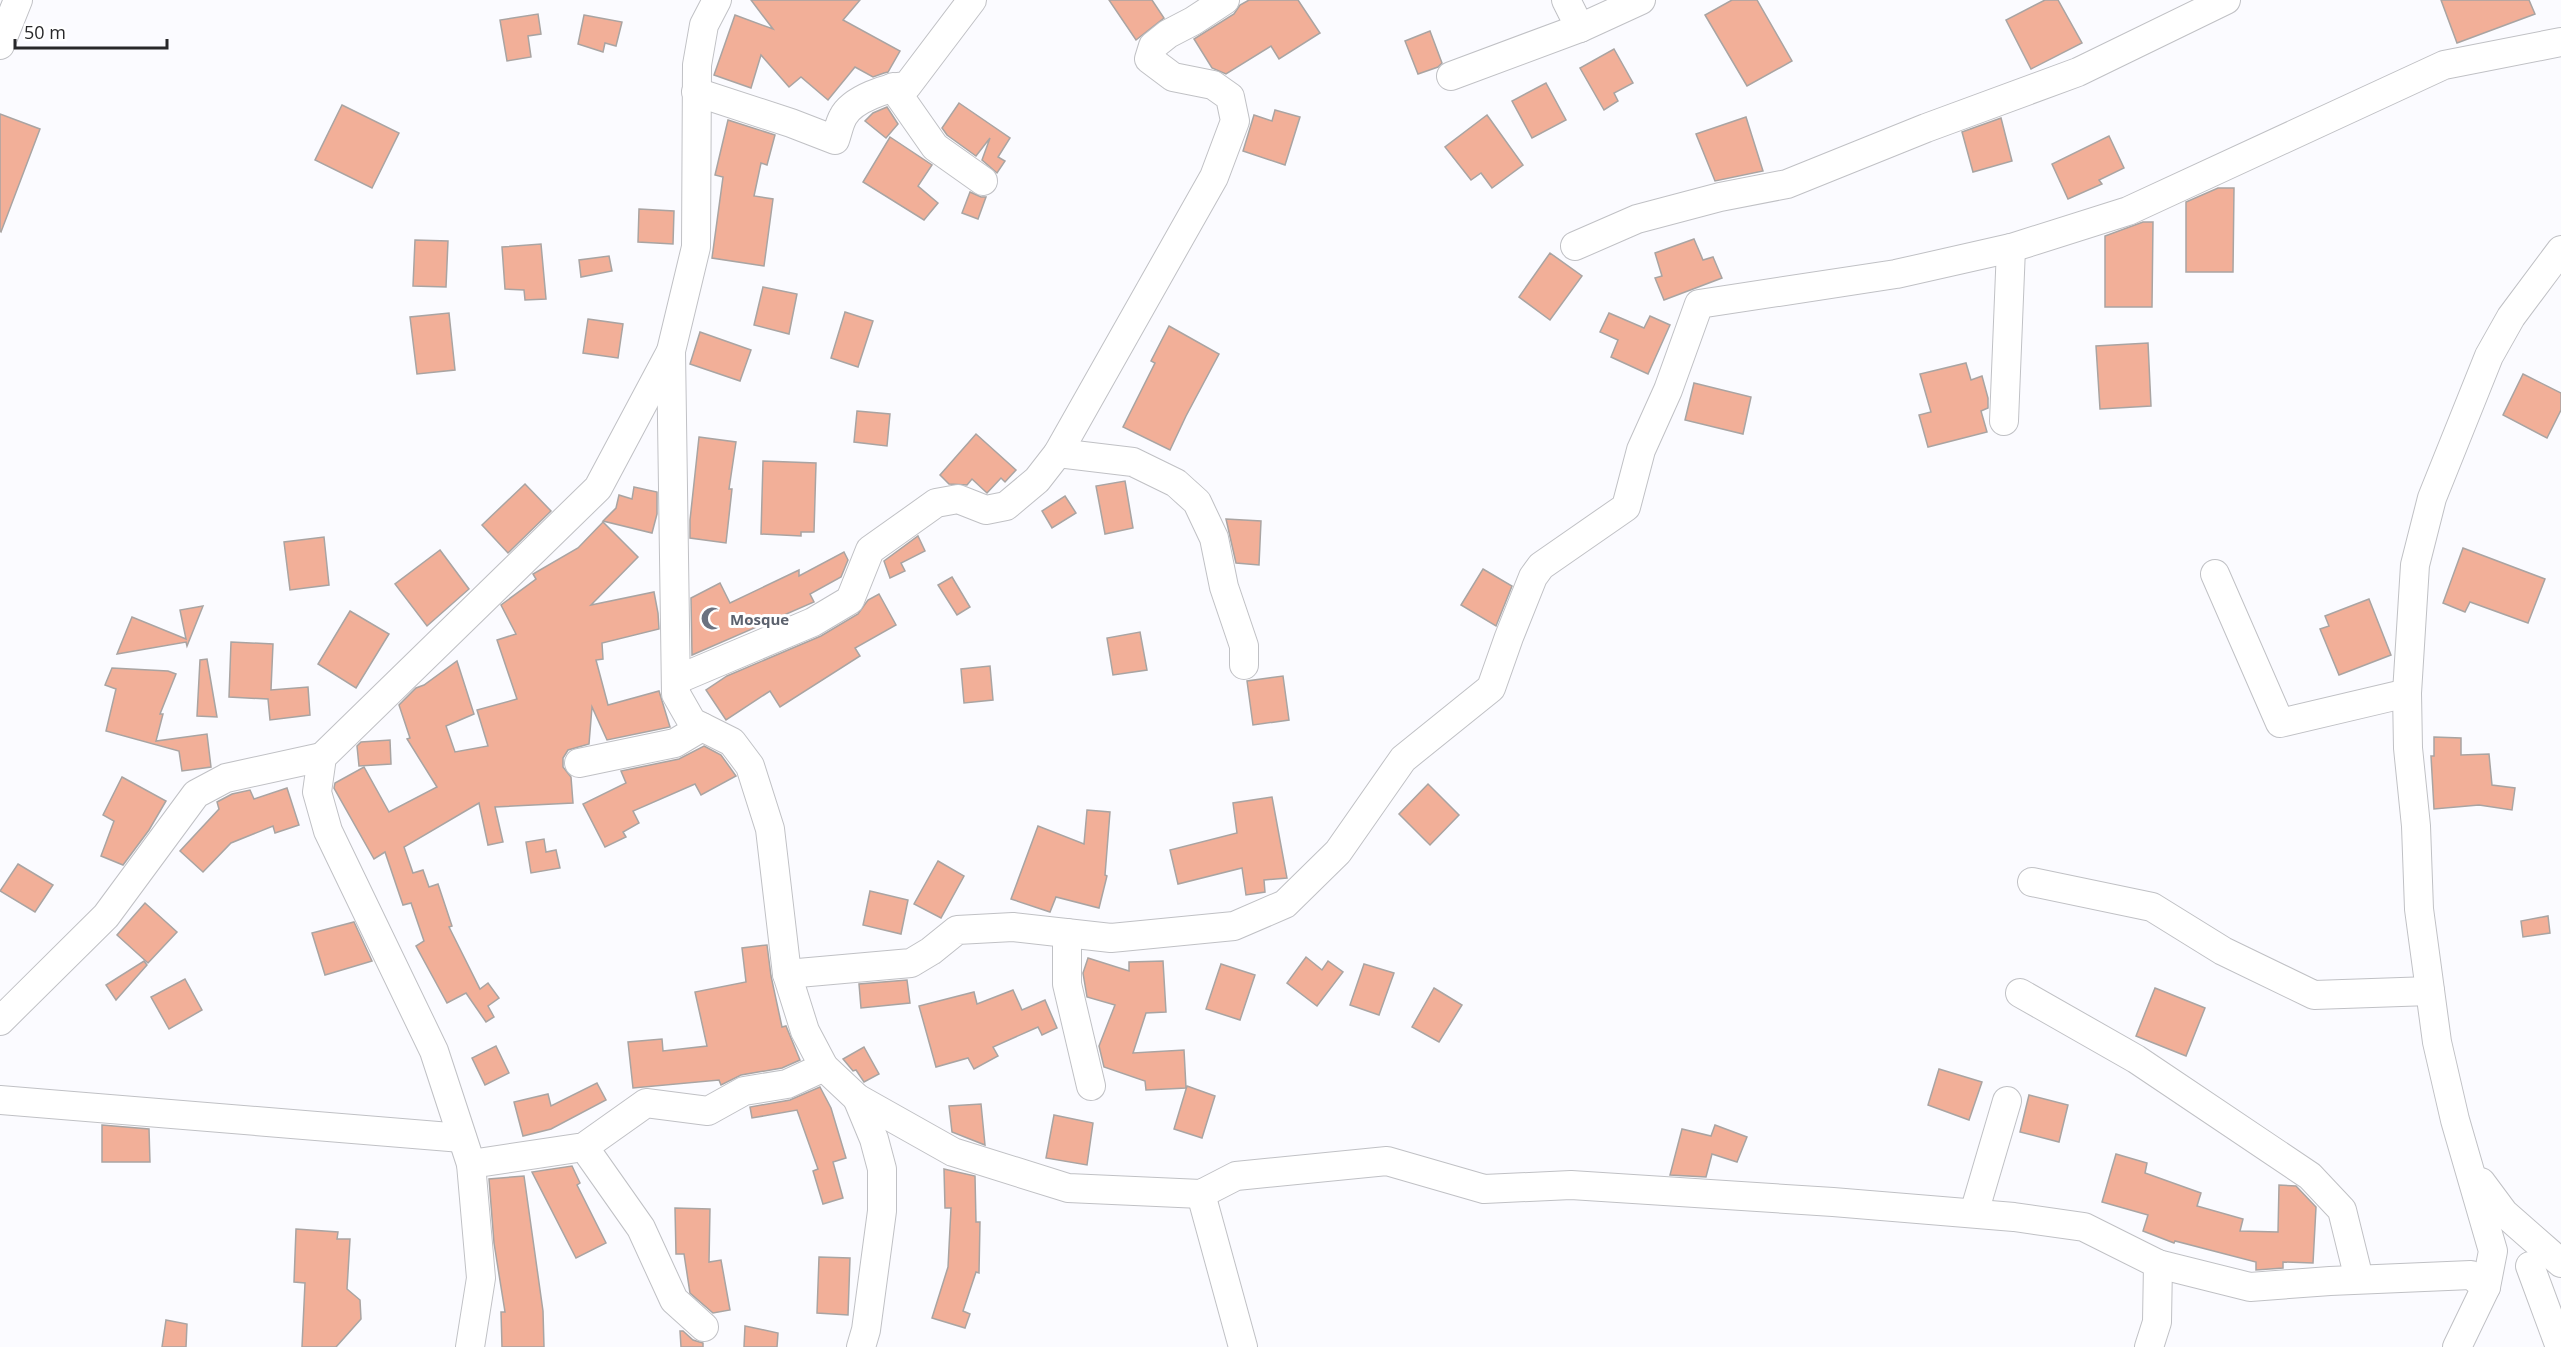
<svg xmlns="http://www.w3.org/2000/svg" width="2561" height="1347" font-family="'Open Sans',sans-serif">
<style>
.building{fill:#f2af98;stroke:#a9a4a2;stroke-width:1.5}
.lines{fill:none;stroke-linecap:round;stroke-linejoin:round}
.minor-casing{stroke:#c0c1c5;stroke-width:30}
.minor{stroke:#fff;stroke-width:28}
.labels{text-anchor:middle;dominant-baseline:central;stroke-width:6;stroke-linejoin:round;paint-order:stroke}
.worship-label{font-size:15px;font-weight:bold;fill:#5b616d;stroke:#fff;text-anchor:start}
</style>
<rect width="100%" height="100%" fill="#fbfbff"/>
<!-- building -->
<g class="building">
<polygon points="751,0 860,0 843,20 900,51 888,72 884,73 873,77 855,67 828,100 801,77 789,87 761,55 751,88 714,75 735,15 773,29"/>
<polygon points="1109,0 1152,0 1164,18 1136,40"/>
<polygon points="1249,0 1298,0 1320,33 1279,59 1271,46 1226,74 1212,68 1194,39 1234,14 1240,5"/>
<polygon points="1732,0 1757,0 1792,61 1747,86 1705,15"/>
<polygon points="2045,0 2058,0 2082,43 2031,69 2006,20"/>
<polygon points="2441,0 2529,0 2535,14 2457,43"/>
<polygon points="538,14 541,34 528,36 531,57 507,61 500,20"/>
<polygon points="584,15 622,22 616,46 605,43 603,52 578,44"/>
<polygon points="1430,31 1442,63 1438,67 1418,74 1405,41"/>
<polygon points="1614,49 1633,83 1614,93 1618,101 1604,110 1580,68"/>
<polygon points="1546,83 1566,120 1532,138 1512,101"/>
<polygon points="959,103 1010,138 998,157 1005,161 997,173 982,160 990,138 976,156 947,135 942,128"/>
<polygon points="342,105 399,133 372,188 315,160"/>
<polygon points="887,107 898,124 886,138 865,121 873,113"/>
<polygon points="1275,110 1300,117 1285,165 1243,151 1254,115 1272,121"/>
<polygon points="0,114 40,129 1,232 0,231"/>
<polygon points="1487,115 1523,165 1492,188 1481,173 1471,180 1445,147"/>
<polygon points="1746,117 1763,171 1715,181 1696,134"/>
<polygon points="2001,118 2012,161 1973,172 1962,132"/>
<polygon points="728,120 775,135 767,165 761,163 754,196 773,199 764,266 712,258 723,177 715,175"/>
<polygon points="2109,136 2124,168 2099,180 2102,184 2068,199 2052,164"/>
<polygon points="890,137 932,165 918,186 938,203 924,220 863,182"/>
<polygon points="2218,188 2234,188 2233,272 2186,272 2186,202"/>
<polygon points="970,192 981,197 986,197 978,219 962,213"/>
<polygon points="639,209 674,211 673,244 638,242"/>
<polygon points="2143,222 2153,222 2152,307 2105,307 2105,236"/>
<polygon points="1694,239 1703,260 1713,257 1722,278 1664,300 1655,278 1662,276 1655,253"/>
<polygon points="415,240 448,241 446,287 413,286"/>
<polygon points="541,244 546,299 525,300 524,290 505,289 502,247"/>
<polygon points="1550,253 1582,276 1550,320 1519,297"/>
<polygon points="609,256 612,271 581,277 579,260"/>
<polygon points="763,287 797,294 789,334 754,325"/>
<polygon points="845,312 873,321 858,367 831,358"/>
<polygon points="449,313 455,370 417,374 410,317"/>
<polygon points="1609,313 1644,328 1650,316 1670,325 1648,374 1611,357 1618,340 1600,332"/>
<polygon points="588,319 623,324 618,358 583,353"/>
<polygon points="1169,326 1219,354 1186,416 1170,450 1123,427 1155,363 1151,361"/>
<polygon points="700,332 751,350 740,381 690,364"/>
<polygon points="2148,343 2151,406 2100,409 2096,346"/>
<polygon points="1966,363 1971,380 1982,376 1988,398 1988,408 1981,411 1987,432 1928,447 1919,415 1931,412 1920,374"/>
<polygon points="2523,374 2561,393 2561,410 2547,438 2503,415"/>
<polygon points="1694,383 1751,397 1743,434 1685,420"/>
<polygon points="857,411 890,414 887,446 854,442"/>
<polygon points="976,434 1016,470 1005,482 1001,478 987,493 972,479 967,485 949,484 940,475"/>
<polygon points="699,437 736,442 729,489 732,489 726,543 690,538 690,520"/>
<polygon points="763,461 816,463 814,532 801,532 801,536 761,534"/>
<polygon points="1125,481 1133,528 1105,534 1096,486"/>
<polygon points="525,484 551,511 508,553 482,525"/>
<polygon points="634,487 657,492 657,514 652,533 603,521 616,508 619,495 632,499"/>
<polygon points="1065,496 1076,513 1052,528 1042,511"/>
<polygon points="1226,519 1261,521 1259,565 1236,563"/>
<polygon points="603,522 638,557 591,605 654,592 658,613 659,629 602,643 603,659 596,660 608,705 659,691 670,727 607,740 592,707 589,744 568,750 563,758 563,767 571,777 573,803 495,807 503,842 488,845 479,803 404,847 413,873 423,870 429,887 438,884 452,926 449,927 480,989 488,983 499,998 488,1006 494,1017 486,1022 466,993 447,1003 416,946 424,941 411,903 403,905 385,852 374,859 334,788 335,783 364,767 389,812 437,787 407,739 410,738 399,705 416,688 424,685 457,661 474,714 446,726 455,752 488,746 477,710 517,699 497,640 516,634 501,605 536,579 533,574 578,548"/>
<polygon points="918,536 925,551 901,563 905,571 890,578 884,561"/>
<polygon points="324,537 329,585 290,590 284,542"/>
<polygon points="2463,548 2545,579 2528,623 2470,602 2465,612 2443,603"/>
<polygon points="440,550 469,589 427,626 395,584"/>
<polygon points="844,552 848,560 841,577 810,594 814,602 692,655 691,598 720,583 730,603 799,570 799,576"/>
<polygon points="1483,569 1512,586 1496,626 1461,605"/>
<polygon points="952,577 970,607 957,615 938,585"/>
<polygon points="879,594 896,625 855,648 860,656 780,707 770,691 726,720 706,690 727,676 821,636 858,614 868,600"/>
<polygon points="2369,599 2391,655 2339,675 2320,629 2329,626 2325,616"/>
<polygon points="203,606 187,646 186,642 117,654 132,617 186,639 180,610"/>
<polygon points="350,611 389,634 356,688 318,664"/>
<polygon points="1140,632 1147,670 1113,675 1107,638"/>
<polygon points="231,642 273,644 271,690 308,687 310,715 270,720 268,699 229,697"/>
<polygon points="207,659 217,717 197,716 200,660"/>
<polygon points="990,666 993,700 964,703 961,669"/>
<polygon points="112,668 168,671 176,674 160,714 163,714 156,741 207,734 211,767 182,771 179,751 106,731 116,689 105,685"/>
<polygon points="1283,676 1289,720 1253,725 1247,681"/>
<polygon points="2434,737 2461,738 2461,755 2489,754 2492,785 2515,788 2512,810 2479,805 2434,809 2431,756 2434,756"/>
<polygon points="390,740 391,764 359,766 357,746 361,742"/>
<polygon points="704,746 721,755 736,776 701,795 695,784 633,811 639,823 623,832 626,837 605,847 583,804 626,783 621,771 679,759"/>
<polygon points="122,777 166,801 149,830 123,865 101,856 114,821 103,815"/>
<polygon points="1428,784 1459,815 1430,845 1399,814"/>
<polygon points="287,788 299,825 275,833 273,826 231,843 203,872 180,851 219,809 217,802 232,794 250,790 254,799"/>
<polygon points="1272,797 1287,878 1264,880 1265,892 1246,895 1242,868 1178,884 1170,850 1237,833 1233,803"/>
<polygon points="1087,810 1110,812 1105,875 1107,876 1099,908 1056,897 1050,912 1011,899 1038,826 1084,844"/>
<polygon points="544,839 546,852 556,850 560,868 531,873 526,842"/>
<polygon points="938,861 964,876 941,918 914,904"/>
<polygon points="18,864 53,885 35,912 0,891"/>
<polygon points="870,891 908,900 901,934 863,925"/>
<polygon points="145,903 177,932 148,963 117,935"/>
<polygon points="2548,916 2550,933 2523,937 2521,921"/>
<polygon points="354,922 372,961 325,975 312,933"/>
<polygon points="767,945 771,976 782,1027 786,1026 800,1060 782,1068 741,1075 721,1085 719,1080 633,1088 628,1042 662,1039 663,1051 707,1046 695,992 746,982 742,948"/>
<polygon points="1306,957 1322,970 1328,961 1343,972 1317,1006 1287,983"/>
<polygon points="1088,958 1129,971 1129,962 1163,961 1166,1012 1146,1013 1133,1053 1184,1050 1186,1088 1146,1090 1145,1081 1104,1067 1099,1046 1115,1005 1087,997 1083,973"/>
<polygon points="144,961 147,965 116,1000 106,985"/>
<polygon points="1221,964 1255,975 1240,1020 1206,1009"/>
<polygon points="1364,964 1394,973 1379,1015 1350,1005"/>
<polygon points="185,979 202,1010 169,1029 151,997"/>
<polygon points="907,980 910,1003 861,1008 859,984"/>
<polygon points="1434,988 1462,1005 1439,1042 1412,1027"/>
<polygon points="2155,988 2205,1008 2186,1056 2136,1036"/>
<polygon points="1013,990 1022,1010 1045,1000 1057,1028 1042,1035 1038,1027 993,1047 998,1056 974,1069 968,1058 936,1067 919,1006 974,992 977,1004"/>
<polygon points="496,1046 509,1073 485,1085 472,1058"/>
<polygon points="864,1047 879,1074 864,1082 856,1070 853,1071 843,1059"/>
<polygon points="1939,1069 1982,1082 1969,1120 1928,1105"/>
<polygon points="597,1083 606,1100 551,1129 523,1136 514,1102 548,1094 551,1106"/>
<polygon points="1187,1086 1215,1096 1202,1138 1174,1129"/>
<polygon points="820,1087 831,1108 846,1158 833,1162 843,1198 823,1204 813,1171 818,1169 797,1110 752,1118 750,1107 790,1100"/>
<polygon points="2029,1095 2068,1105 2059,1142 2020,1132"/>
<polygon points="981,1104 985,1145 952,1132 949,1106"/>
<polygon points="1054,1115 1093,1123 1087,1165 1046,1158"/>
<polygon points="102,1125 149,1129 150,1162 102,1162"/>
<polygon points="1715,1125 1747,1137 1737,1162 1712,1154 1706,1177 1670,1175 1682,1129 1711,1136"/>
<polygon points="2116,1154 2147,1163 2145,1173 2201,1193 2197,1206 2243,1219 2240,1231 2278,1232 2279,1185 2296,1186 2316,1207 2313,1263 2283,1262 2283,1268 2256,1270 2256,1262 2175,1241 2174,1243 2143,1231 2148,1215 2102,1202"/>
<polygon points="572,1166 580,1183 577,1185 606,1243 576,1258 532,1172"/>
<polygon points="944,1169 975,1176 976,1222 980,1222 979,1273 976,1272 963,1311 970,1314 965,1328 932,1318 948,1267 951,1208 945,1208"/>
<polygon points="524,1176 543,1311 544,1347 502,1347 501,1312 505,1312 494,1243 489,1179"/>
<polygon points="675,1208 710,1209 709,1262 721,1260 730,1310 713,1313 690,1293 684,1254 676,1254"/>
<polygon points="296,1229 338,1232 337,1239 350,1239 347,1289 360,1300 361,1319 336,1347 302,1347 305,1283 294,1282"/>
<polygon points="819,1257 850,1258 848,1315 817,1313"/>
<polygon points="166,1320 187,1324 186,1347 162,1347"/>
<polygon points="745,1326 778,1333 777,1347 744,1347"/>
<polygon points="680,1331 683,1331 693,1340 703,1343 703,1347 681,1347"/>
</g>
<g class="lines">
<defs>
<g id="minor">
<polyline points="717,0 704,25 697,65 696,247 671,351 676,694 692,722 732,742 750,766 770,829 787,974 805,1031 824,1067 857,1098 953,1152 1068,1188 1201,1194 1236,1176 1387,1161 1484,1189 1571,1185 1833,1202 2014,1217 2084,1227 2158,1264 2250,1287 2330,1281 2471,1275 2486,1287"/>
<polyline points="1566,0 1580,28"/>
<polyline points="0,45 18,0"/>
<polyline points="1451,76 1580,28 1641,0"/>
<polyline points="893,87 935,147 983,181"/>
<path d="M696 92 791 123 835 140C838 132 839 124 843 117 852 99 888 87 907 86L972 0"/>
<polyline points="1575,246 1637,219 1720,197 1787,184 1926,128 2078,72 2226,0"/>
<polyline points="2004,421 2011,248"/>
<polyline points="1058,453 1133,462 1176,483 1197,502 1214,538 1224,587 1244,646 1244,665"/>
<polyline points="2215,574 2280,723 2407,693"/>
<polyline points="676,680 813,622 850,600 870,550 936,503 958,499 986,510 1006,506 1037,480 1058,453 1214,177 1235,121 1230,97 1213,85 1173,77 1149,59 1153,46 1168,34 1193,21 1225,0"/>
<polyline points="579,763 675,743 702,727"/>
<polyline points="2032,882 2152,907 2223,951 2314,995 2430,991"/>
<polyline points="1067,933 1067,984 1091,1086"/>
<polyline points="787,974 911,963 931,951 957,930 1013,927 1111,938 1234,926 1285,904 1338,852 1403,759 1491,688 1509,637 1533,577 1541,566 1626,507 1641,450 1668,390 1699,304 1896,274 2011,248 2128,211 2444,65 2561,42"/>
<polyline points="2020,993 2136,1059 2310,1176 2342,1210 2359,1279"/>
<polyline points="0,1021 106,916 196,794 226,778 322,757"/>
<polyline points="857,1098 874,1139 882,1169 882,1211 866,1330 861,1347"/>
<polyline points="0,1100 462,1138"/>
<polyline points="584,1147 641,1228 674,1300 704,1327"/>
<polyline points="471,1164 584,1147 646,1103 708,1111 744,1091 787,1084 824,1067"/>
<polyline points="2481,1182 2504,1213 2561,1263"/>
<polyline points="1201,1194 1243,1347"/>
<polyline points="1974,1213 2007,1101"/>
<polyline points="2530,1266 2560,1347"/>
<polyline points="470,1347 481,1278 471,1164 434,1051 328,831 317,792 322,757 598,488 670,353"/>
<polyline points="2149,1347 2157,1322 2158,1264"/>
<polyline points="2457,1347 2486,1287 2493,1251 2455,1120 2437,1042 2419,909 2416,826 2408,748 2407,693 2415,565 2432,498 2489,356 2511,317 2561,250"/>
</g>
</defs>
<!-- minor casing -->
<use href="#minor" class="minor-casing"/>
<!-- minor -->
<use href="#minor" class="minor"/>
</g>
<!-- icons -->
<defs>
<symbol id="mosque-bare" viewBox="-9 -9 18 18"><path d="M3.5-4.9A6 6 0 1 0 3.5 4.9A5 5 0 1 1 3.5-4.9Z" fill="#6b7280" stroke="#fff" stroke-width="2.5" paint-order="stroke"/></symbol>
</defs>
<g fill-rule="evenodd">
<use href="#mosque-bare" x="696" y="602" width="33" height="33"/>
</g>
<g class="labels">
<!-- worship labels -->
<g class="worship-label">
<text x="730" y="619">Mosque</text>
</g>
</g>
<!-- scale -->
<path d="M15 39v9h152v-9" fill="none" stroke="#28282a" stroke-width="3"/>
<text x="24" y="39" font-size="18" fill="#28282a" stroke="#ffffff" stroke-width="4.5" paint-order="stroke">50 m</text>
</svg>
